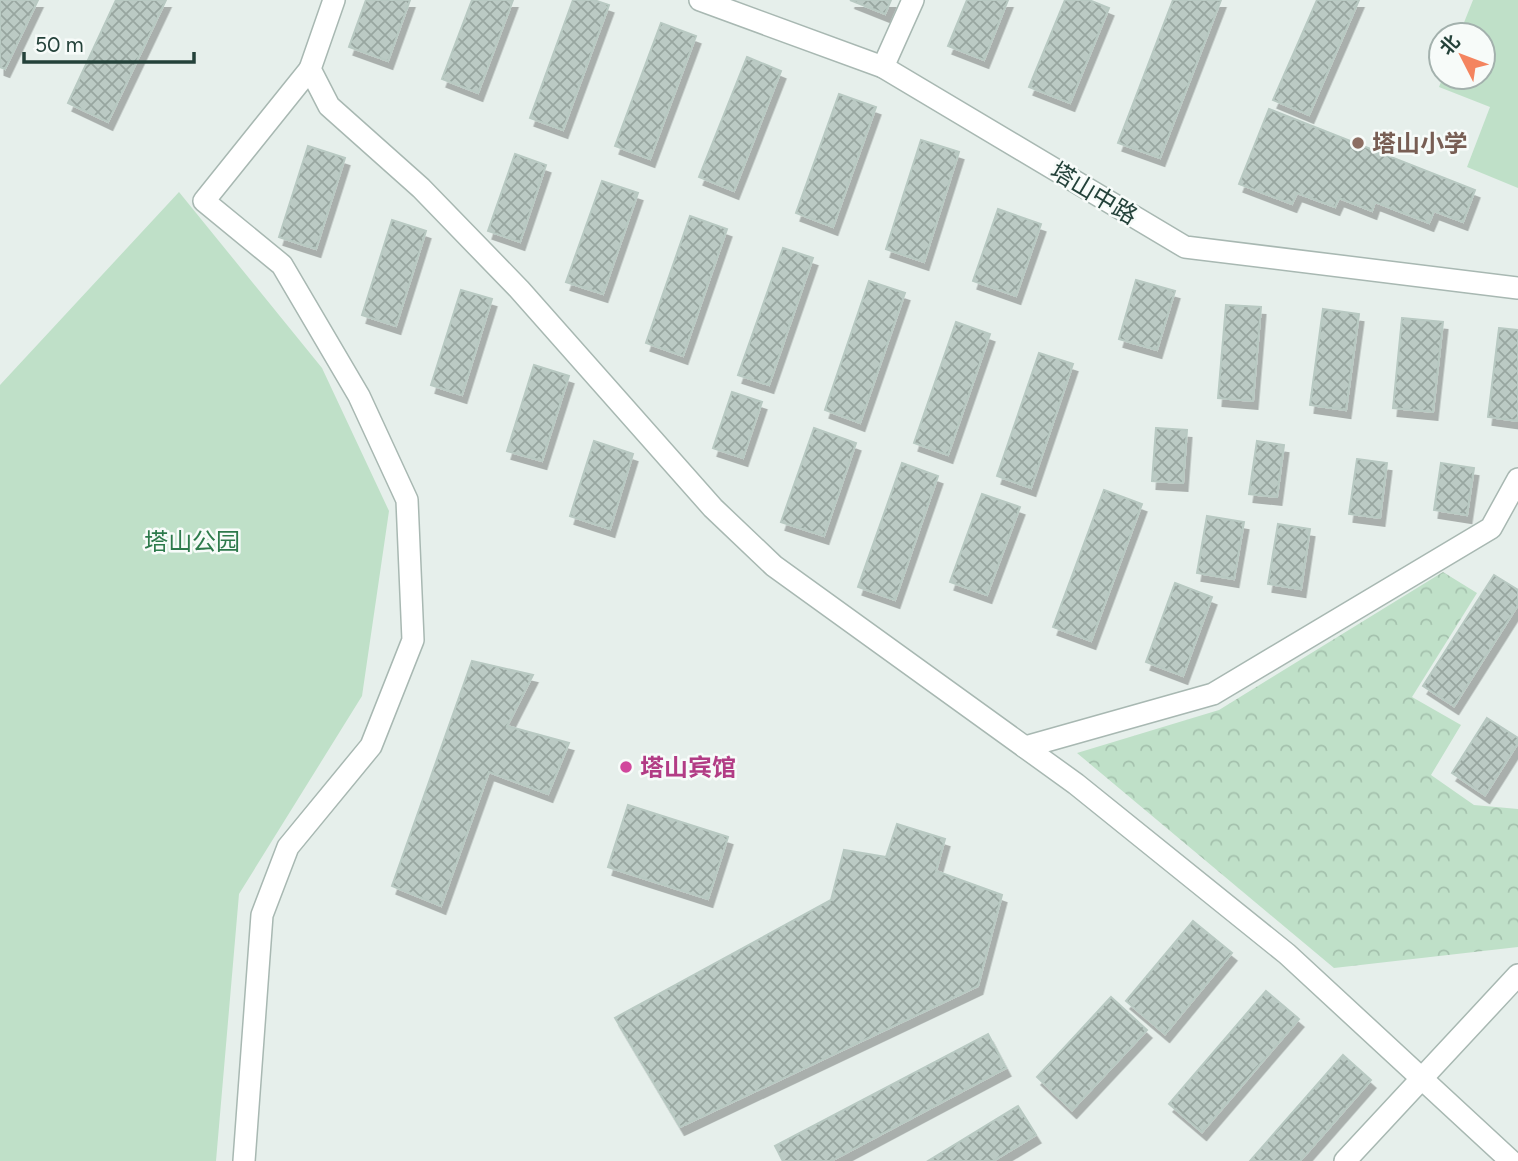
<svg xmlns="http://www.w3.org/2000/svg" width="1518" height="1161" font-family="Figtree,'Noto Sans SC',sans-serif">
<style>
.forest{fill:url(#forest-crowns)}
.green{fill:#bfe0c8}
.building{fill:url(#building-cross-hatch);stroke:#b8c9c2;stroke-width:2;filter:url(#shadow)}
.lines{fill:none;stroke-linecap:round;stroke-linejoin:round}
.minor-casing{stroke:#a8b8b2;stroke-width:24}
.minor{stroke:#fff;stroke-width:21}
.education-dot{fill:#8d6e63;stroke:#f7fbf9;stroke-width:2.5}
.hotel-dot{fill:#d1479c;stroke:#f7fbf9;stroke-width:2.5}
.labels{text-anchor:middle;dominant-baseline:central;stroke-width:5;stroke-linejoin:round;paint-order:stroke}
.education-label{font-size:24px;font-weight:bold;fill:#785e54;stroke:#f7fbf9;text-anchor:start}
.street-label{font-size:24px;fill:#24423a;stroke:#f7fbf9}
.park-label{font-size:24px;fill:#2d7a4b;stroke:#f7fbf9}
.hotel-label{font-size:24px;font-weight:bold;fill:#b23c85;stroke:#f7fbf9;text-anchor:start}
</style>
<defs>
<pattern id="forest-crowns" width="20" height="18" patternUnits="userSpaceOnUse" patternTransform="scale(1.75)"><rect width="20" height="18" fill="#bfe0c8"/><path d="M2 6a3 3 0 1 1 6 0M12 15a3 3 0 1 1 6 0" fill="none" stroke="#a4c1ad"/></pattern>
<pattern id="building-cross-hatch" width="8" height="8" patternUnits="userSpaceOnUse" patternTransform="scale(1.75)"><rect width="8" height="8" fill="#bbcac4"/><path d="M0 0l8 8M0 8l8-8" fill="none" stroke="#98a6a0"/></pattern>
<filter id="shadow"><feDropShadow dx="4.5" dy="8" stdDeviation="0" flood-color="#0004"/></filter>
</defs>
<rect width="100%" height="100%" fill="#e6efeb"/>
<!-- forest -->
<polygon class="forest" points="1443,572 1477,593 1412,697 1461,725 1431,775 1474,805 1518,809 1518,947 1334,968 1077,753 1219,710"/>
<!-- green -->
<g class="green">
<polygon points="1473,0 1518,0 1518,188 1467,167 1490,107 1439,87 1443,77 1483,77 1483,35 1459,35"/>
<polygon points="179,192 322,368 389,511 362,696 239,894 216,1161 0,1161 0,385"/>
</g>
<!-- building -->
<g class="building">
<polygon points="0,0 38,0 5,69 0,67"/>
<polygon points="116,0 166,0 108,122 68,103"/>
<polygon points="366,0 410,0 388,61 349,47"/>
<polygon points="472,0 513,0 478,93 442,79"/>
<polygon points="573,0 594,0 609,5 563,130 530,118"/>
<polygon points="850,0 891,0 885,14"/>
<polygon points="967,0 1008,0 984,60 948,46"/>
<polygon points="1065,0 1089,0 1109,8 1070,103 1029,87"/>
<polygon points="1173,0 1221,0 1160,158 1118,143"/>
<polygon points="1317,0 1359,0 1309,115 1273,100"/>
<polygon points="661,23 696,36 650,159 615,146"/>
<polygon points="747,57 781,71 734,191 699,177"/>
<polygon points="839,94 876,107 833,227 796,213"/>
<polygon points="1269,109 1475,190 1463,222 1434,211 1429,223 1375,202 1372,211 1339,198 1335,207 1297,193 1292,204 1239,184"/>
<polygon points="921,140 959,152 924,262 886,249"/>
<polygon points="308,146 345,158 316,249 279,237"/>
<polygon points="515,154 546,165 520,242 488,231"/>
<polygon points="602,181 638,193 603,294 566,282"/>
<polygon points="998,209 1041,224 1016,296 973,281"/>
<polygon points="690,216 727,229 683,356 646,343"/>
<polygon points="392,220 426,231 396,326 362,315"/>
<polygon points="783,248 813,258 769,385 738,375"/>
<polygon points="1136,280 1175,291 1157,350 1119,339"/>
<polygon points="869,281 905,293 860,423 825,410"/>
<polygon points="461,290 492,299 462,395 431,385"/>
<polygon points="1226,305 1261,307 1253,401 1218,398"/>
<polygon points="1323,309 1359,314 1346,410 1310,405"/>
<polygon points="1402,318 1443,322 1433,412 1393,408"/>
<polygon points="956,322 990,334 948,455 914,443"/>
<polygon points="1499,328 1518,330 1518,421 1488,417"/>
<polygon points="1039,353 1073,364 1031,488 997,476"/>
<polygon points="534,365 569,376 542,461 507,451"/>
<polygon points="732,392 762,402 743,458 713,448"/>
<polygon points="814,428 856,443 824,536 781,522"/>
<polygon points="1156,428 1187,430 1183,483 1152,481"/>
<polygon points="594,441 633,454 610,529 570,516"/>
<polygon points="1257,441 1284,445 1277,497 1249,494"/>
<polygon points="1357,459 1387,463 1380,518 1349,514"/>
<polygon points="902,463 938,476 895,600 858,587"/>
<polygon points="1441,463 1474,468 1467,515 1434,510"/>
<polygon points="1104,490 1142,504 1091,641 1053,627"/>
<polygon points="982,494 1020,507 987,595 950,582"/>
<polygon points="1207,516 1244,522 1234,579 1197,573"/>
<polygon points="1278,524 1310,529 1301,589 1268,584"/>
<polygon points="1494,575 1518,590 1518,605 1454,706 1423,686"/>
<polygon points="1175,583 1212,597 1183,676 1146,662"/>
<polygon points="472,661 533,675 507,726 569,743 548,794 489,772 441,906 392,886"/>
<polygon points="1487,718 1518,738 1518,743 1485,795 1452,773"/>
<polygon points="628,805 728,837 708,899 608,867"/>
<polygon points="897,824 945,839 936,871 1002,895 978,986 680,1127 615,1018 831,900 844,850 886,857"/>
<polygon points="1193,921 1232,953 1165,1034 1126,1001"/>
<polygon points="1266,991 1299,1019 1202,1132 1169,1104"/>
<polygon points="1111,997 1147,1030 1072,1110 1037,1077"/>
<polygon points="988,1034 1006,1068 831,1161 783,1161 775,1146"/>
<polygon points="1343,1055 1371,1080 1300,1161 1250,1161"/>
<polygon points="1018,1106 1036,1135 993,1161 928,1161"/>
</g>
<g class="lines">
<defs>
<g id="minor">
<polyline points="334,0 310,69 329,106 421,188 519,289 713,508 774,566 1076,784 1287,954 1511,1161"/>
<polyline points="700,0 883,67 1185,247 1518,288"/>
<polyline points="883,67 913,0"/>
<polyline points="1025,747 1213,694 1491,528 1518,479"/>
<polyline points="244,1161 262,915 288,847 371,746 413,640 407,500 359,396 282,265 204,201 310,69"/>
<polyline points="1345,1161 1518,975"/>
</g>
</defs>
<!-- minor casing -->
<use href="#minor" class="minor-casing"/>
<!-- minor -->
<use href="#minor" class="minor"/>
</g>
<!-- markers -->
<circle class="education-dot" cx="1358" cy="143" r="7"/>
<circle class="hotel-dot" cx="626" cy="767" r="7"/>
<g class="labels">
<!-- education labels -->
<g class="education-label">
<text x="1372" y="143">塔山小学</text>
</g>
<!-- street labels -->
<g class="street-label">
<text transform="translate(1094 193) rotate(31)">塔山中路</text>
</g>
<!-- park labels -->
<g class="park-label">
<text x="192" y="541">塔山公园</text>
</g>
<!-- hotel labels -->
<g class="hotel-label">
<text x="640" y="767">塔山宾馆</text>
</g>
</g>
<!-- north arrow -->
<g transform="translate(1462 56) rotate(312)"><circle r="33" fill="#f7fbf9" stroke="#a3b1ad" stroke-width="2"/>
<path d="M0-5L12 26L0 18L-12 26Z" fill="#f4845f"/>
<text y="-10" font-size="19" font-weight="bold" text-anchor="middle" fill="#24423a">北</text>
</g>
<!-- scale -->
<path d="M24 52v10h170v-10" fill="none" stroke="#24423a" stroke-width="3.5"/>
<text x="35" y="52" font-size="21" fill="#24423a" stroke="#f7fbf9" stroke-width="5" paint-order="stroke">50 m</text>
</svg>
